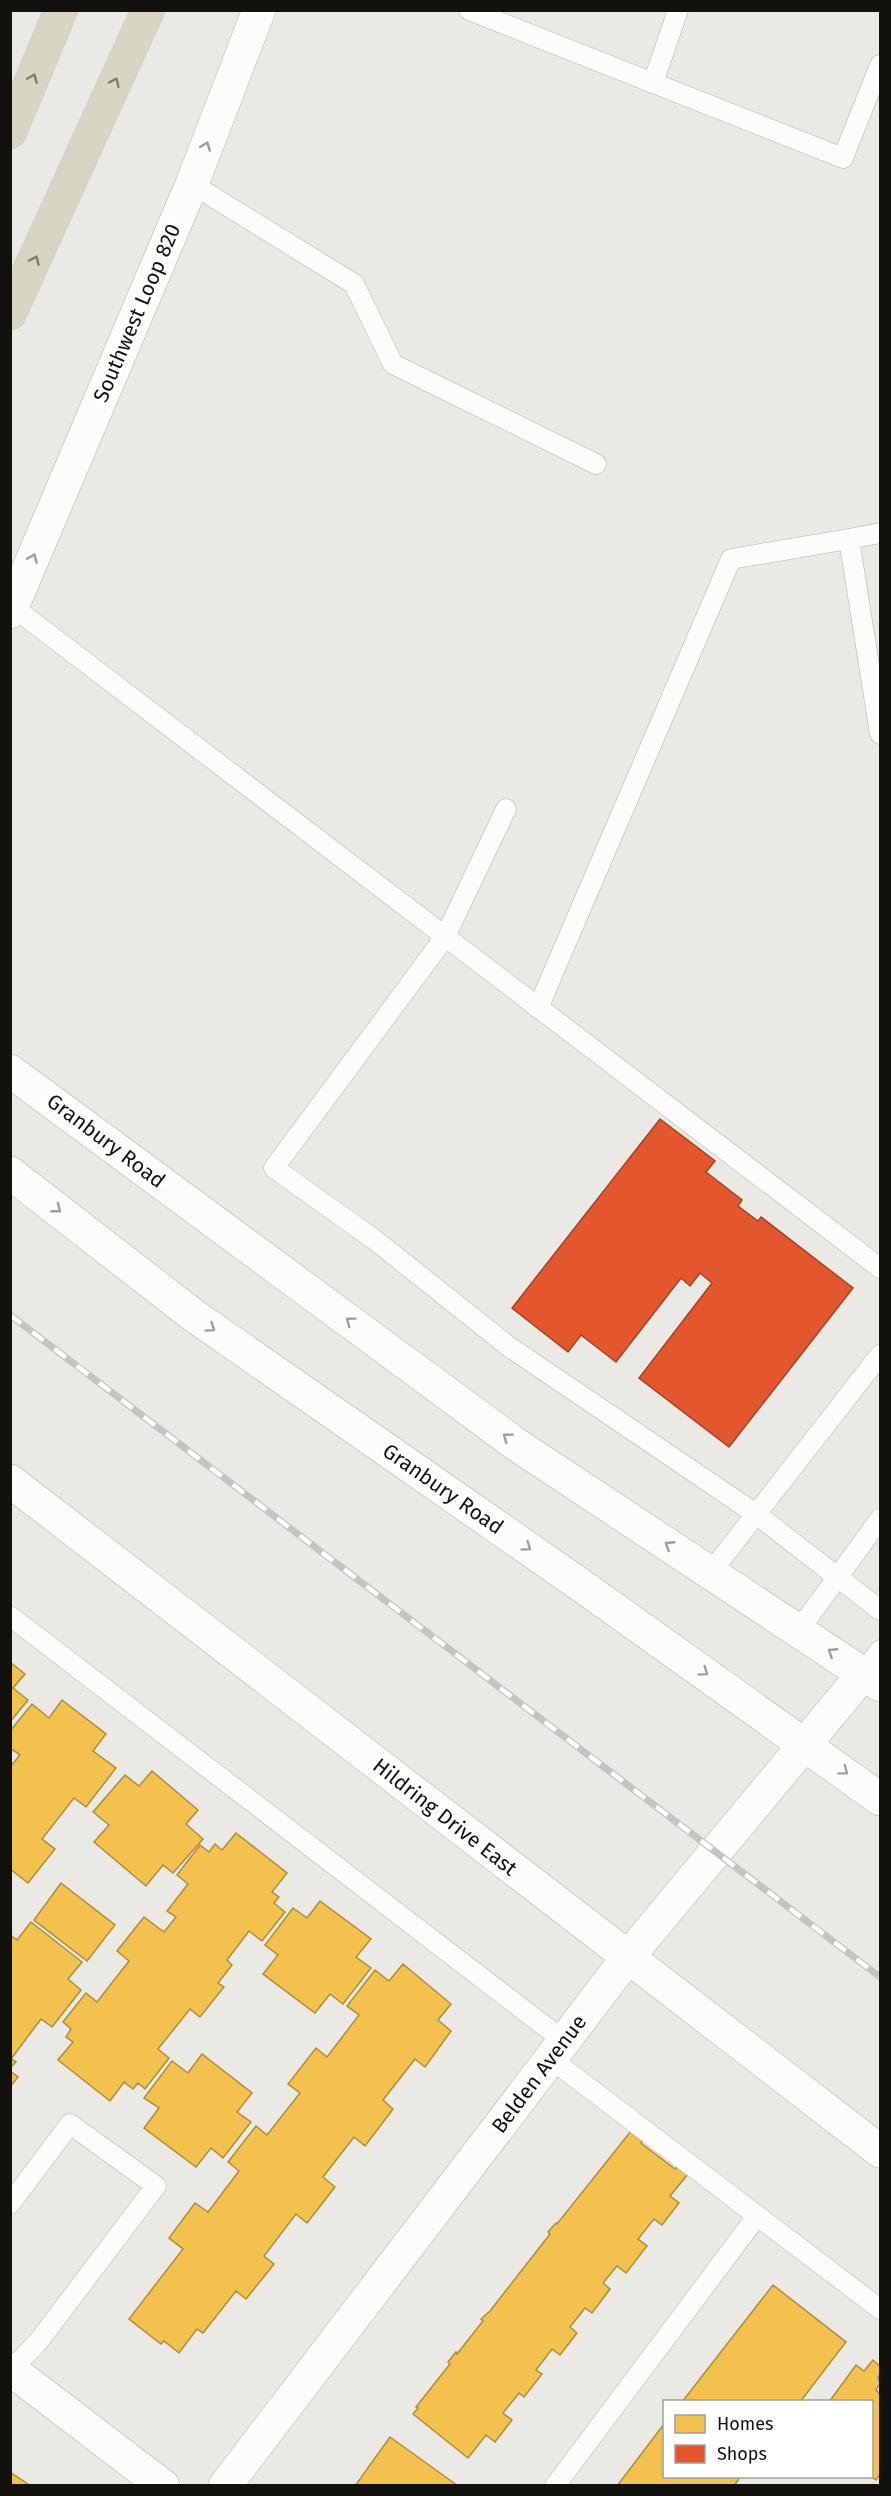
<svg xmlns="http://www.w3.org/2000/svg" width="891" height="2496" font-family="'Fira Sans',sans-serif">
<style>
.homes{fill:#f2c14e;stroke:#af8c3b;stroke-width:1.5}
.shops{fill:#e4572e;stroke:#a54224;stroke-width:1.5}
.lines{fill:none;stroke-linecap:round;stroke-linejoin:round}
.service-casing{stroke:#b1b1ad;stroke-width:21}
.minor-casing{stroke:#b1b1ad;stroke-width:34}
.secondary-casing{stroke:#b1b1ad;stroke-width:34}
.motorway-casing{stroke:#c8c7c5;stroke-width:34}
.service{stroke:#fcfcfb;stroke-width:20}
.minor{stroke:#fcfcfb;stroke-width:33}
.secondary{stroke:#fcfcfb;stroke-width:33}
.motorway{stroke:#d9d5c5;stroke-width:33}
.rail-casing{stroke:#c5c4c4;stroke-width:7}
.rail{stroke:#fff;stroke-width:4.5;stroke-dasharray:14;stroke-linecap:butt}
.oneway{stroke:#7f7d73}
.oneway2{stroke:#9e9e9c}
.labels{text-anchor:middle;dominant-baseline:central;stroke-width:6;stroke-linejoin:round;paint-order:stroke}
.street-label{font-size:21px;fill:#12110e;stroke:#fff}
</style>
<rect width="100%" height="100%" fill="#eae9e4"/>
<!-- homes -->
<g class="homes">
<polygon points="10,1662 25,1674 13,1688 28,1700 10,1722"/>
<polygon points="62,1700 106,1734 93,1751 116,1768 86,1807 74,1798 42,1839 55,1849 28,1883 10,1869 10,1767 20,1755 10,1748 10,1731 32,1704 49,1718"/>
<polygon points="152,1771 198,1810 186,1824 203,1839 173,1873 163,1865 146,1886 94,1842 109,1825 93,1812 125,1775 139,1786"/>
<polygon points="236,1833 287,1873 272,1892 279,1897 274,1903 285,1912 262,1941 249,1931 227,1960 232,1965 218,1983 224,1987 200,2017 190,2009 158,2049 169,2058 145,2089 138,2083 133,2089 124,2082 110,2101 58,2060 73,2042 66,2037 71,2029 63,2022 86,1993 97,2002 129,1961 117,1951 144,1917 164,1932 176,1917 167,1911 188,1884 177,1875 200,1845 209,1852 215,1844 222,1850"/>
<polygon points="61,1883 115,1925 87,1961 34,1920"/>
<polygon points="320,1901 371,1939 356,1957 371,1968 343,2004 330,1994 315,2013 263,1974 278,1955 265,1945 293,1908 307,1918"/>
<polygon points="31,1922 82,1962 68,1979 81,1990 52,2027 41,2019 11,2059 16,2062 10,2068 10,1935 17,1940"/>
<polygon points="403,1964 451,2004 438,2020 451,2031 425,2067 415,2059 383,2100 393,2109 365,2146 354,2137 323,2177 335,2187 307,2223 296,2214 264,2256 274,2264 246,2299 236,2291 203,2333 197,2329 179,2353 164,2341 161,2344 129,2319 183,2249 169,2238 195,2203 208,2212 239,2171 228,2162 256,2126 267,2135 300,2093 288,2084 316,2048 327,2057 359,2015 347,2006 375,1970 389,1981"/>
<polygon points="202,2054 252,2093 237,2112 251,2122 223,2158 211,2148 196,2167 144,2128 159,2108 144,2098 172,2061 188,2073"/>
<polygon points="10,2071 18,2077 10,2087"/>
<polygon points="631,2131 643,2140 641,2143 675,2169 678,2166 688,2174 670,2196 679,2203 662,2225 654,2219 638,2239 647,2246 626,2273 617,2266 603,2283 610,2289 592,2313 585,2308 570,2327 577,2333 560,2355 552,2349 536,2370 542,2374 524,2397 519,2393 503,2413 512,2420 495,2442 486,2435 468,2458 413,2414 418,2408 416,2407 450,2364 448,2362 456,2352 457,2354 483,2321 481,2319 490,2311 550,2234 548,2232 556,2223 557,2224"/>
<polygon points="773,2285 846,2342 800,2402 682,2402"/>
<polygon points="873,2360 880,2366 880,2374 878,2378 880,2383 876,2390 880,2394 880,2474 876,2480 870,2476 872,2402 829,2402 856,2365 864,2371"/>
<polygon points="664,2424 664,2476 741,2476 734,2486 617,2486"/>
<polygon points="390,2437 454,2483 458,2486 355,2486"/>
<polygon points="10,2472 31,2486 10,2486"/>
</g>
<!-- shops -->
<polygon class="shops" points="660,1119 715,1161 706,1172 742,1200 738,1206 758,1221 761,1217 853,1288 729,1447 639,1378 712,1283 700,1273 690,1286 681,1278 616,1362 581,1335 568,1352 512,1308"/>
<g class="lines">
<defs>
<g id="service">
<polyline points="469,10 843,158 880,65"/>
<polyline points="653,83 678,10"/>
<polyline points="192,184 354,284 393,364 596,464"/>
<polyline points="849,539 880,533"/>
<polyline points="13,607 880,1268"/>
<polyline points="506,809 445,937 274,1168 375,1240 508,1346 756,1514 880,1610"/>
<polyline points="538,1008 731,559 849,539 880,734"/>
<polyline points="711,1572 880,1355"/>
<polyline points="10,1616 564,2041"/>
<polyline points="799,1630 880,1519"/>
<polyline points="864,1673 880,1650"/>
<polyline points="551,2059 880,2309"/>
<polyline points="10,2204 70,2124 156,2186 38,2342 11,2370"/>
<polyline points="555,2486 757,2216"/>
</g>
<g id="minor">
<polyline points="10,1481 880,2151"/>
<polyline points="10,2369 163,2486"/>
<polyline points="225,2486 628,1957 864,1673"/>
</g>
<g id="secondary">
<polyline points="10,612 192,184 259,10"/>
<polyline points="10,1071 517,1445 880,1685"/>
<polyline points="10,1173 193,1315 582,1586 880,1799"/>
</g>
<g id="motorway">
<polyline points="10,132 61,10"/>
<polyline points="10,313 148,10"/>
</g>
</defs>
<!-- service casing -->
<use href="#service" class="service-casing"/>
<!-- minor casing -->
<use href="#minor" class="minor-casing"/>
<!-- secondary casing -->
<use href="#secondary" class="secondary-casing"/>
<!-- motorway casing -->
<use href="#motorway" class="motorway-casing"/>
<!-- service -->
<use href="#service" class="service"/>
<!-- minor -->
<use href="#minor" class="minor"/>
<!-- secondary -->
<use href="#secondary" class="secondary"/>
<!-- motorway -->
<use href="#motorway" class="motorway"/>
<defs>
<polyline id="rail" points="10,1315 880,1977"/>
</defs>
<!-- rail casing -->
<use href="#rail" class="rail-casing"/>
<!-- rail -->
<use href="#rail" class="rail"/>
</g>
<!-- one-way arrows -->
<defs><path id="oneway-chevron" d="M-2-3.5L2.5 0L-2 3.5" fill="none" stroke-width="1.6" stroke-linecap="round" stroke-linejoin="round" transform="scale(1.5)"/></defs>
<g class="oneway">
<use href="#oneway-chevron" transform="translate(33 78) rotate(-67)"/>
<use href="#oneway-chevron" transform="translate(115 82) rotate(-65)"/>
<use href="#oneway-chevron" transform="translate(35 260) rotate(-66)"/>
</g>
<g class="oneway2">
<use href="#oneway-chevron" transform="translate(206 146) rotate(-69)"/>
<use href="#oneway-chevron" transform="translate(33 558) rotate(-67)"/>
<use href="#oneway-chevron" transform="translate(57 1209) rotate(38)"/>
<use href="#oneway-chevron" transform="translate(350 1321) rotate(-143)"/>
<use href="#oneway-chevron" transform="translate(211 1328) rotate(35)"/>
<use href="#oneway-chevron" transform="translate(507 1437) rotate(-143)"/>
<use href="#oneway-chevron" transform="translate(669 1545) rotate(-147)"/>
<use href="#oneway-chevron" transform="translate(527 1547) rotate(35)"/>
<use href="#oneway-chevron" transform="translate(832 1652) rotate(-147)"/>
<use href="#oneway-chevron" transform="translate(704 1672) rotate(35)"/>
<use href="#oneway-chevron" transform="translate(844 1771) rotate(37)"/>
</g>
<g class="labels">
<!-- street labels -->
<g class="street-label">
<text transform="translate(137 313) rotate(-67)">Southwest Loop 820</text>
<text transform="translate(106 1141) rotate(37)">Granbury Road</text>
<text transform="translate(443 1489) rotate(35)">Granbury Road</text>
<text transform="translate(445 1817) rotate(38)">Hildring Drive East</text>
<text transform="translate(539 2074) rotate(-53)">Belden Avenue</text>
</g>
</g>
<!-- border -->
<rect width="891" height="2496" fill="none" stroke="#12110e" stroke-width="24"/>
<!-- legend -->
<rect x="663" y="2400" width="210" height="78" fill="#ffffff" stroke="#a0a09f" stroke-width="1.5"/>
<rect x="675" y="2415" width="30" height="18" fill="#f2c14e" stroke="#a0a09f" stroke-width="1.5"/>
<text x="717" y="2430" font-size="18" fill="#12110e">Homes</text>
<rect x="675" y="2445" width="30" height="18" fill="#e4572e" stroke="#a0a09f" stroke-width="1.5"/>
<text x="717" y="2460" font-size="18" fill="#12110e">Shops</text>
</svg>
